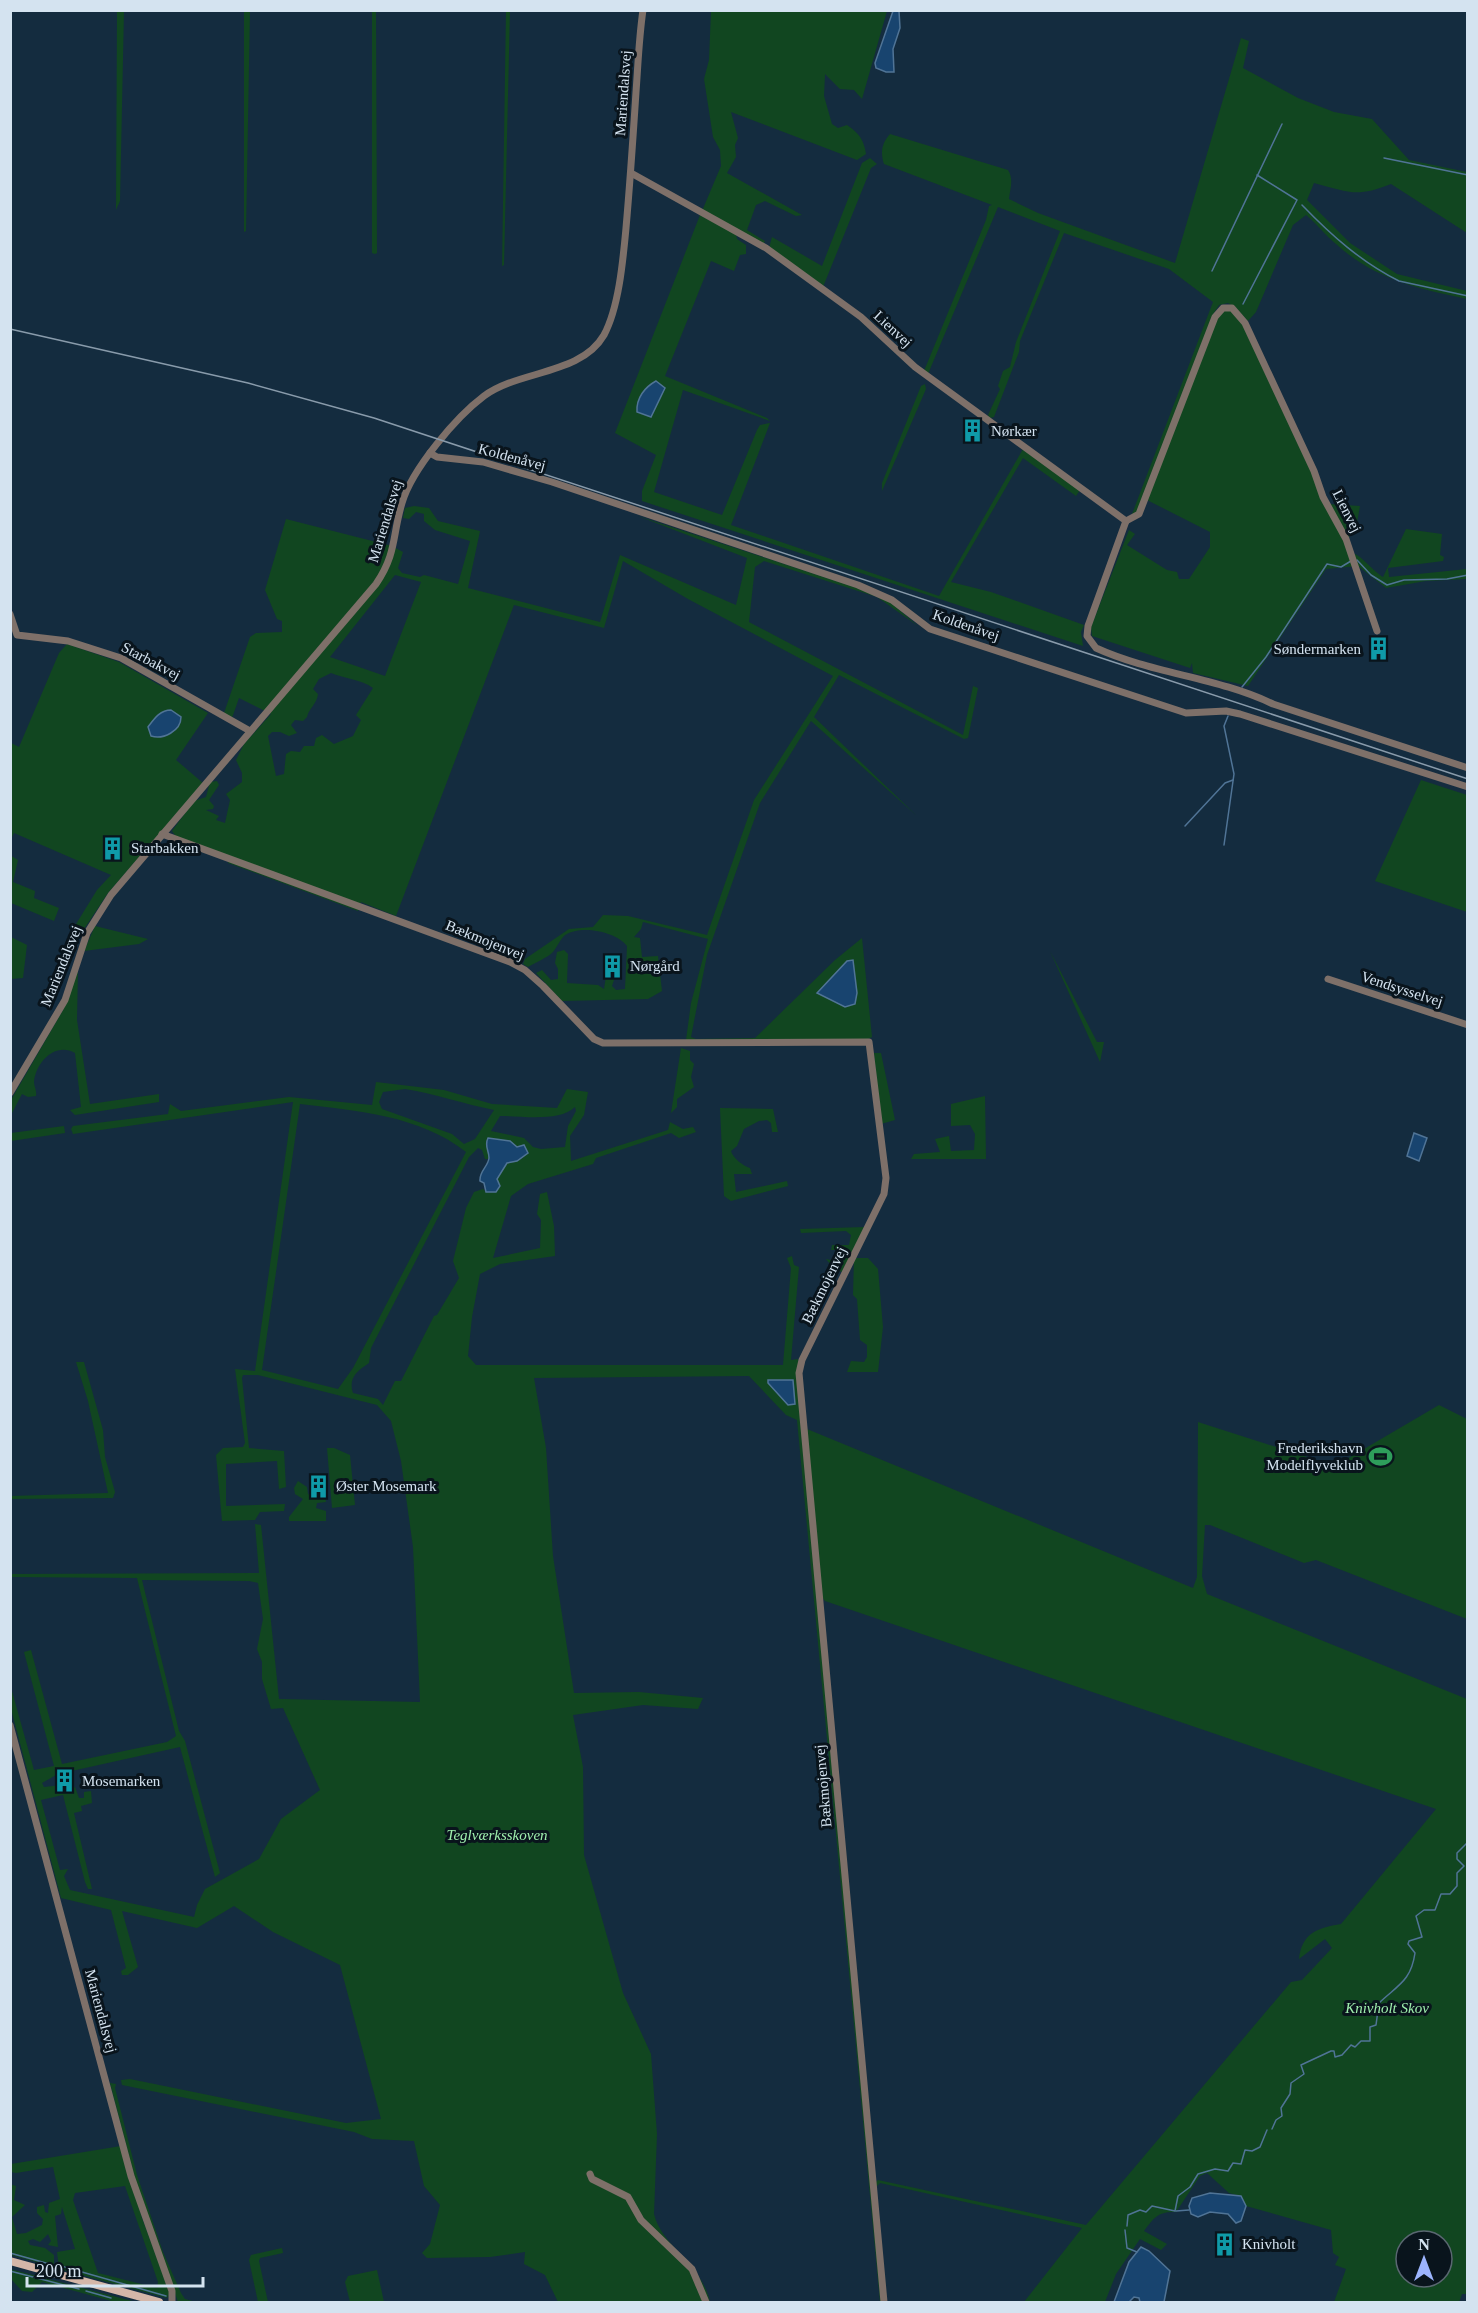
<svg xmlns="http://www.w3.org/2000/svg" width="1478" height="2313" font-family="Georgia,serif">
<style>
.green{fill:#114620;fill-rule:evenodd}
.water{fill:#18446f;stroke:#507496;stroke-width:1.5}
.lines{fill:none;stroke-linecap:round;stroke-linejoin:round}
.stream{stroke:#507496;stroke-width:1.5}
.minor{stroke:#7e7069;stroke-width:7}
.major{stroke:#d4b6a8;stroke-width:8}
.rail{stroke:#899bab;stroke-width:1.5}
.labels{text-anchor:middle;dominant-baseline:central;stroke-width:6;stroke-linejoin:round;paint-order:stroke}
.street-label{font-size:15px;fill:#d4e3f0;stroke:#09141c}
.poi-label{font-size:15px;fill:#d4e3f0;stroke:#09141c;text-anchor:start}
.park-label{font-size:15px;font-style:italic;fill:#9feead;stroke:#09141c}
</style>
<rect width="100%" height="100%" fill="#142c3f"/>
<!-- green -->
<g class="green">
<polygon points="250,10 246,231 244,232 244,11"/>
<polygon points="372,10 376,11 377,253 375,254 372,253"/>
<polygon points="510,10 504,265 502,266 506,11"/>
<polygon points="117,11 124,11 120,201 116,210"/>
<path d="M711 11H887L862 99 854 90 840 89 825 74 824 96 832 124 838 128 847 125C859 133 864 140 866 154L857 160 731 112 738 138 735 145 736 157 727 173 802 215 796 216 765 201 756 205 747 230 765 241 763 245 702 211 721 166 720 150 713 137 704 79 709 60Z"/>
<path d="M1241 38 1249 41 1243 68 1298 98 1334 112 1372 119 1409 160 1467 172V233L1391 184C1356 198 1349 192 1314 183L1307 200 1350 243 1397 274 1467 291V299C1419 289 1374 279 1336 244 1325 235 1317 224 1306 215L1293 225 1256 312 1248 321 1236 308 1228 303 1219 305 1212 316 1136 516 1132 514 1213 302 1169 269 1064 233 1020 341 1019 352 994 417 990 418 988 415 1000 389 998 386 1003 371 1010 367 1016 342 1060 231 998 207 928 374 924 371 986 220 989 206 992 205 884 164C880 152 882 143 890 134L1008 170C1014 179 1010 189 1009 199L1038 213 1175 263Z"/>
<polygon points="870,158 877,164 871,168 823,287 769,248 772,237 822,266 862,163"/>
<polygon points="700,215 736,234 737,239 746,245 746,254 740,255 734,271 711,261 665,376 767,418 770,421 683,390 654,492 722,515 757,430 760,425 770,423 731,525 939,596 1023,449 1080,490 1076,496 1023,458 951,582 991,592 1084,625 1081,632 1083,646 642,501 642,491 656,455 615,433"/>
<path d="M1230 310 1244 324 1329 504 1360 506 1357 523 1348 539 1354 554C1361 555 1374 572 1383 577L1406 529 1442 534 1440 555 1444 557 1443 561 1388 568 1389 577 1467 569V579L1426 581 1386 588 1358 566 1326 569 1248 686 1193 673 1192 663 1190 668 1092 636 1091 627 1129 530 1135 534 1127 545 1167 570 1177 572 1179 579H1189L1210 547V532L1145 499 1220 312Z"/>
<polygon points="925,384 926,389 882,491 882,483 921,386"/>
<path d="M414 506 429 508 438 521 480 531 468 588 600 622 620 555 736 605 747 558 638 516 857 588 890 602 918 626 877 597 764 561 755 567 749 622 963 735 973 686 978 688 968 738 964 739 839 675 814 717 917 816 811 721 760 803 707 955 691 1037 696 1039 755 1038 835 960 862 938 872 1037 866 1040H686L691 1003 708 939 643 922 641 929 634 937 640 938 642 957 658 956 662 991 648 999 562 1001 536 973 542 970 551 980 558 979V969L555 963 557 952 564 950 568 954 567 983 598 985 604 989 606 976 615 977 612 986 616 990 625 989 627 946C616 931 579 924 564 936 560 940 557 947 553 952 547 958 536 962 528 967L523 964 525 959 569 929 593 927 603 915 628 916 707 935 754 800 833 676 688 599 623 561 604 628 514 605 396 916 361 902 358 911 228 863 229 856 177 838 172 831 194 801 206 797 210 782 217 781 219 785 209 800 214 806 213 809 206 810 219 816 216 820 225 823 230 800 226 794 242 782V773L236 760 244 744 271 714 239 698 232 718 224 713 250 637 256 633 282 632V621L277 619 265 590 286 519 392 546 403 552 398 568 402 573 420 577 424 575 458 584 470 541 435 530 424 521V514L416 512 409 519 403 518 405 508ZM395 575 421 582 385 676 330 657ZM331 673C345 679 361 679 373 688L356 715 361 720 353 736 334 744 322 735 316 738 314 746H304L300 752 291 751 286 754 284 774 276 776 268 736 272 732H280L289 736 297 733 291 725 295 720 303 721 307 717C309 708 317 704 318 694L313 689 319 679Z"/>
<polygon points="67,644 119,662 208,713 176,760 203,783 108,893 82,932 73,929 97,890 111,875 14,833 11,839 11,743 19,747 59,653"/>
<polygon points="1421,780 1467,795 1467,912 1375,881"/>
<polygon points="10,855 18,860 13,882 35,891 34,898 59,908 54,921 11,903"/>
<polygon points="95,926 148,939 139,944 84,951"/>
<polygon points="11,937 27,945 23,978 11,979"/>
<polygon points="1050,951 1097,1042 1104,1042 1100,1062"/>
<path d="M78 970 77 1020 90 1104 159 1094V1102L75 1115 70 1110 81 1107 75 1053C55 1042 36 1062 34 1082 34 1087 37 1090 36 1096L28 1097 22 1094 11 1115V1100L63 1010Z"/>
<polygon points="681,1048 690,1051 690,1060 694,1064 691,1077 694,1087 677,1099 677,1107 671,1113"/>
<polygon points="874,1053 881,1053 895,1120 881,1124"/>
<path d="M376 1082 444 1090 492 1104 557 1108 567 1089 588 1092 584 1115 570 1136 571 1161 668 1130 670 1122 683 1129 693 1127 696 1132 679 1138 671 1133 596 1158 593 1164 528 1184 511 1196 493 1258 540 1248 541 1220 537 1214 540 1194 547 1192 554 1226 555 1256 500 1264 480 1274 472 1317 468 1356 476 1365H783L791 1268 787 1258 792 1256 794 1265 799 1267 791 1360 798 1359 883 2302H880L797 1420 786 1415 749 1376 534 1378 546 1448 553 1556 574 1693 639 1692 703 1698 698 1709 643 1705 573 1715 583 1767 584 1855 623 1993 651 2054 657 2134 654 2214C662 2247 702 2264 710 2302H558L545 2275 524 2264 525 2252 490 2257 427 2258 422 2253 430 2244 440 2205 424 2186 414 2141 372 2139 354 2132 122 2085 121 2080 130 2079 346 2123 381 2119 340 1965 273 1932 234 1906 197 1928 122 1911 138 1967 128 1975H122L121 1971 126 1968 111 1910 61 1898 11 1709 10 1684 34 1770 54 1766 24 1652 31 1650 62 1764 167 1742 176 1736 137 1578 11 1577V1574L259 1573 255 1524 261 1525 279 1699 420 1702 413 1547 401 1461 391 1421 377 1405 258 1375H243L242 1378 249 1448 284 1451 286 1487 279 1489 277 1461 226 1464V1506L285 1504 284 1511 260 1512 255 1520 222 1521 216 1455 223 1448 243 1447 245 1443 235 1369 255 1371 293 1102 73 1134 71 1129 73 1126 168 1114 170 1104 181 1111 289 1097 372 1105ZM405 1089C436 1094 464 1104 494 1110L475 1139 464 1144 452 1134 382 1109 379 1102 383 1092ZM300 1104C357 1111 419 1115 466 1152L353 1368 338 1389 262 1370ZM575 1107 576 1111 568 1126 565 1147 541 1149 533 1147 524 1138 491 1131 500 1116C522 1116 560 1122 575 1107ZM488 1138C505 1142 517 1141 523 1158L507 1163 486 1192 483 1189 474 1192 466 1208 453 1261 459 1278 437 1315 434 1316 401 1381H395L383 1405 378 1399 353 1393C348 1378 357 1371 369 1363L371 1348 469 1157 478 1148 482 1150 485 1159H489L486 1142ZM142 1580 249 1581 258 1583 263 1619 257 1649 262 1662V1679L271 1709 283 1708 320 1790 281 1819 259 1859 205 1889 197 1905 194 1917 70 1890 64 1876 68 1869 60 1870 41 1800 63 1795 85 1882 88 1889H92L74 1813 82 1811 81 1806 92 1803 91 1791 84 1792V1798H79L75 1787 63 1790 62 1785 44 1787 42 1783 58 1774 180 1747 215 1877 220 1873 185 1741 179 1731Z"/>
<polygon points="985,1096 986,1159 911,1159 914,1154 940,1152 935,1139 949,1136 951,1151 974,1150 975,1134 970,1125 951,1126 951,1104"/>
<path d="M720 1108 773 1109 778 1132H772L771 1123 767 1120 759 1121 744 1129 737 1146 731 1151C733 1158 743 1166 750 1168L752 1174H734L736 1192 787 1181 788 1186 731 1201 724 1196Z"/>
<polygon points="64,1126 65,1133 11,1141 11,1133"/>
<polygon points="865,1227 842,1272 834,1269 826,1259 840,1262 846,1254 844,1250 831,1250 832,1245 849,1245 851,1235 846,1231 801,1233 800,1229"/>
<polygon points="854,1258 868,1258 878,1269 883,1327 878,1372 847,1372 851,1361 864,1362 867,1357 867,1345 860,1340 857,1299 853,1295"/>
<polygon points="76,1362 84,1362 103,1430 105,1457 115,1492 113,1498 11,1499 11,1496 108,1493 88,1401"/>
<path d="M1439 1405 1467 1419V1619L1316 1560 1304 1563 1210 1525H1205L1202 1576 1207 1594 1467 1699 1468 2294H1462L1459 2302H1334L1346 2269 1335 2265 1339 2257 1333 2253 1331 2230 1246 2206 1241 2196 1229 2193 1207 2173 1200 2176 1176 2212C1159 2211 1154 2217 1144 2231L1167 2244 1161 2250 1140 2239 1116 2274 1105 2302H1024L1082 2228 880 2183 876 2187 887 2302 874 2184 878 2180 1086 2225 1291 1982 1302 1980 1332 1948 1325 1939 1299 1959C1302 1933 1317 1928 1341 1924L1436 1809 825 1601 821 1596 807 1429 1193 1588 1197 1577 1198 1422 1335 1466ZM1406 2241H1442V2277H1406Z"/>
<polygon points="327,1448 334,1448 350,1455 355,1505 332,1508"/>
<polygon points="298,1481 307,1487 308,1494 325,1497 326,1502 317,1503 316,1508 326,1511 326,1521 289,1521 289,1517 303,1499 295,1494 294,1488"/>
<polygon points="110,2083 116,2084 115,2088 137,2175 163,2252 181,2293 185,2299 196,2302 178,2302 134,2175"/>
<path d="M121 2146 142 2218 170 2293 167 2298 59 2269 57 2252 75 2249 62 2207 61 2214 55 2216 58 2247 48 2245 51 2241 48 2234 40 2242 33 2239 28 2241 30 2245 45 2248 54 2255V2267L11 2255 10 2184 16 2186 14 2200 25 2205 12 2217 17 2234 26 2233 42 2225 43 2219 37 2213V2207L44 2205 45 2212 48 2213 49 2203 60 2199 53 2167 16 2173 11 2172V2164ZM125 2186 158 2282 157 2288 98 2273 73 2200 75 2193Z"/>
<polygon points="282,2248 283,2253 260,2258 259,2261 268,2302 258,2302 249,2260 251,2255"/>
<polygon points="10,2269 136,2302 115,2302 42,2282 32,2292 22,2291 11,2279"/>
<polygon points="377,2270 384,2302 350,2302 345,2282 348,2276"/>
</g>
<!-- water -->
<g class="water">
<polygon points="893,11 899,11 900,28 893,49 894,72 886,72 876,68 875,63"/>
<path d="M656 381 665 388 651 417 637 412C636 398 645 387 656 381Z"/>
<path d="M171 710 181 717C181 731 163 740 151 736L148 727C154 719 160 710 171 710Z"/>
<polygon points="853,960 857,993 855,1004 845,1007 817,993 847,961"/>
<polygon points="1414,1133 1427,1138 1419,1161 1407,1156"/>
<path d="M488 1138 510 1141 517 1147 524 1145 528 1153 517 1161 507 1163 497 1179 500 1186 496 1192H486L484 1183 480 1181C479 1171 488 1167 489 1158 489 1150 484 1146 488 1138Z"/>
<polygon points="768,1380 793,1380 795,1404 788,1405 768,1383"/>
<polygon points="1210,2193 1241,2196 1246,2206 1241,2221 1236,2223 1228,2214 1210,2212 1198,2217 1191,2214 1189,2206 1192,2198"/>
<polygon points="1141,2247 1149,2251 1170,2271 1164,2302 1140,2302 1139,2298 1134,2297 1129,2302 1114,2302 1129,2262"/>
</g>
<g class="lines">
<!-- stream -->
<g class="stream">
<polyline points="1384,158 1468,175"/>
<path d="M1302 205C1331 235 1361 262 1399 281L1468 296"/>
<polyline points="1212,271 1282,124"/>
<polyline points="1243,304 1297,200 1257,175"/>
<polyline points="1357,560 1371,575 1387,585 1404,580 1447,579 1468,575"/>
<polyline points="1242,687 1266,657 1327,564 1341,567 1351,561"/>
<polyline points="1185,826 1225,783 1233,780"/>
<polyline points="1224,845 1234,774 1224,726 1228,716"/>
<path d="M1272 2129 1276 2120 1282 2116 1281 2108 1290 2094 1291 2083 1304 2074 1301 2065 1331 2051H1334L1335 2057 1342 2055 1351 2045 1355 2047 1361 2041H1370V2027L1376 2025 1379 2003C1398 1985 1411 1981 1415 1953L1408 1944 1409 1941 1422 1937 1416 1916 1424 1910H1435L1441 1894H1450L1457 1886V1873L1464 1866 1457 1859V1853L1468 1842"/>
<polyline points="1176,2211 1189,2210"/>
<polyline points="1127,2226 1128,2215 1140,2210 1146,2212 1152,2206 1175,2211 1178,2196 1190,2187 1198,2174 1215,2169 1228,2171 1233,2163 1241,2164 1245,2150 1252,2151 1260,2147 1267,2130"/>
<polyline points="1125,2230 1127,2248 1137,2252"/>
<polyline points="10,2253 53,2265"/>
<polyline points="61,2266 166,2296"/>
<polyline points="10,2271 79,2289"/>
<polyline points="86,2291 111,2298"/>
<polyline points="186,2302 188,2302"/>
</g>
<!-- minor -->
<g class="minor">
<polyline points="631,173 766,248 861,317 915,367 1126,521"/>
<polyline points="430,453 437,457 483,462 552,482 858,585 892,600 930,629 1186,713 1226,711 1240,714 1468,787"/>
<polyline points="1126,521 1139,514 1215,317 1223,308 1232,308 1245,323 1314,471 1323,497 1346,539 1377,631"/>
<path d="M1126 521 1088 626 1087 636 1096 648C1153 674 1217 677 1273 704L1468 768"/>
<polyline points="10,614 17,635 68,641 121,658 250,731"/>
<polyline points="162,834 510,962 525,970 543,986 594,1039 603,1043 869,1042 886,1178 884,1194 802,1360 799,1373 884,2302"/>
<polyline points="1328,979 1468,1025"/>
<path d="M10 1093 65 1000 87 933 111 895 376 584C397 553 392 536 402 503 412 469 456 417 484 396 519 370 581 375 604 335 619 307 623 260 626 228 630 183 633 138 636 92 638 65 639 37 643 10"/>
<polyline points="10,1725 131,2176 172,2291 172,2302"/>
<polyline points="590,2174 592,2179 628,2197 641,2220 692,2269 706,2302"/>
</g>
<!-- major -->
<polyline class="major" points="10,2261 159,2302"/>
<!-- rail -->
<polyline class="rail" points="10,329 248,383 374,418 1468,779"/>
</g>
<!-- icons -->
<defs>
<symbol id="building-bare" viewBox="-9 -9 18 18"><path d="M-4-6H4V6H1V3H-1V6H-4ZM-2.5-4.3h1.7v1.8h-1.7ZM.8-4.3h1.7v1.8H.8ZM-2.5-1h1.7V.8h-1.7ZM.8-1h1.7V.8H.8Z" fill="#0f9aa8" stroke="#09141c" stroke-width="2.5" paint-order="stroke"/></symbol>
<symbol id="stadium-bare" viewBox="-9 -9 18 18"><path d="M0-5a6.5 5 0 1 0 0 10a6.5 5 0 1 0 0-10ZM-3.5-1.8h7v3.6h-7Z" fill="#2e9e5b" stroke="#09141c" stroke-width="2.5" paint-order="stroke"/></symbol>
</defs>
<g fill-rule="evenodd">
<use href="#building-bare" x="956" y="414" width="33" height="33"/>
<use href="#building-bare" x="1362" y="632" width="33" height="33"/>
<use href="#building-bare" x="96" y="832" width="33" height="33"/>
<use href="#building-bare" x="596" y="950" width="33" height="33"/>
<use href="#stadium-bare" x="1364" y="1440" width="33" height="33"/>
<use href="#building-bare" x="302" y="1470" width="33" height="33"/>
<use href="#building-bare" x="48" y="1764" width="33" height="33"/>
<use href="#building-bare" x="1208" y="2228" width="33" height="33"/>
</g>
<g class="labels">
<!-- street labels -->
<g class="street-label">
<text transform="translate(623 93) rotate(-86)">Mariendalsvej</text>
<text transform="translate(893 329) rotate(43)">Lienvej</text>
<text transform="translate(512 457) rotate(15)">Koldenåvej</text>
<text transform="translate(1347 511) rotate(63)">Lienvej</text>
<text transform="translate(385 521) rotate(-73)">Mariendalsvej</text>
<text transform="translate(966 625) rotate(19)">Koldenåvej</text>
<text transform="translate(151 661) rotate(28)">Starbakvej</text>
<text transform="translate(485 940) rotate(22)">Bækmojenvej</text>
<text transform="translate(61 966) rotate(-68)">Mariendalsvej</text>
<text transform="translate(1402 989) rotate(18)">Vendsysselvej</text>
<text transform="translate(824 1285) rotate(-64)">Bækmojenvej</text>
<text transform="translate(823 1786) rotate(-95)">Bækmojenvej</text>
<text transform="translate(101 2011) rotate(75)">Mariendalsvej</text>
</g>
<!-- poi labels -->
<g class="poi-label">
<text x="991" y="431">Nørkær</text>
<text x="1361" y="649" text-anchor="end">Søndermarken</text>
<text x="131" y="848">Starbakken</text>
<text x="630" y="966">Nørgård</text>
<text x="1363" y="1448" text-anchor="end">Frederikshavn<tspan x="1363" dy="17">Modelflyveklub</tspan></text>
<text x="336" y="1486">Øster Mosemark</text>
<text x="82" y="1781">Mosemarken</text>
<text x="1242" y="2244">Knivholt</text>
</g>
<!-- park labels -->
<g class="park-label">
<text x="497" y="1835">Teglværksskoven</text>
<text x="1387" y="2008">Knivholt Skov</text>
</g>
</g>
<!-- border -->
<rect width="1478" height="2313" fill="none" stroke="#d4e3f0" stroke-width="24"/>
<!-- north arrow -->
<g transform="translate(1424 2259)"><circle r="28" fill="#09141c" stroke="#5a6771" stroke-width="1.5"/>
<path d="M0-4.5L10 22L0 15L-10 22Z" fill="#9cb4fd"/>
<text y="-9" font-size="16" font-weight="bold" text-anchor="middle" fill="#d4e3f0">N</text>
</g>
<!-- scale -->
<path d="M27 2277v9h176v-9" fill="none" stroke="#d4e3f0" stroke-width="3"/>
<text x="36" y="2277" font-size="18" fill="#d4e3f0" stroke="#09141c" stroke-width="4.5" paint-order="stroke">200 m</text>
</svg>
